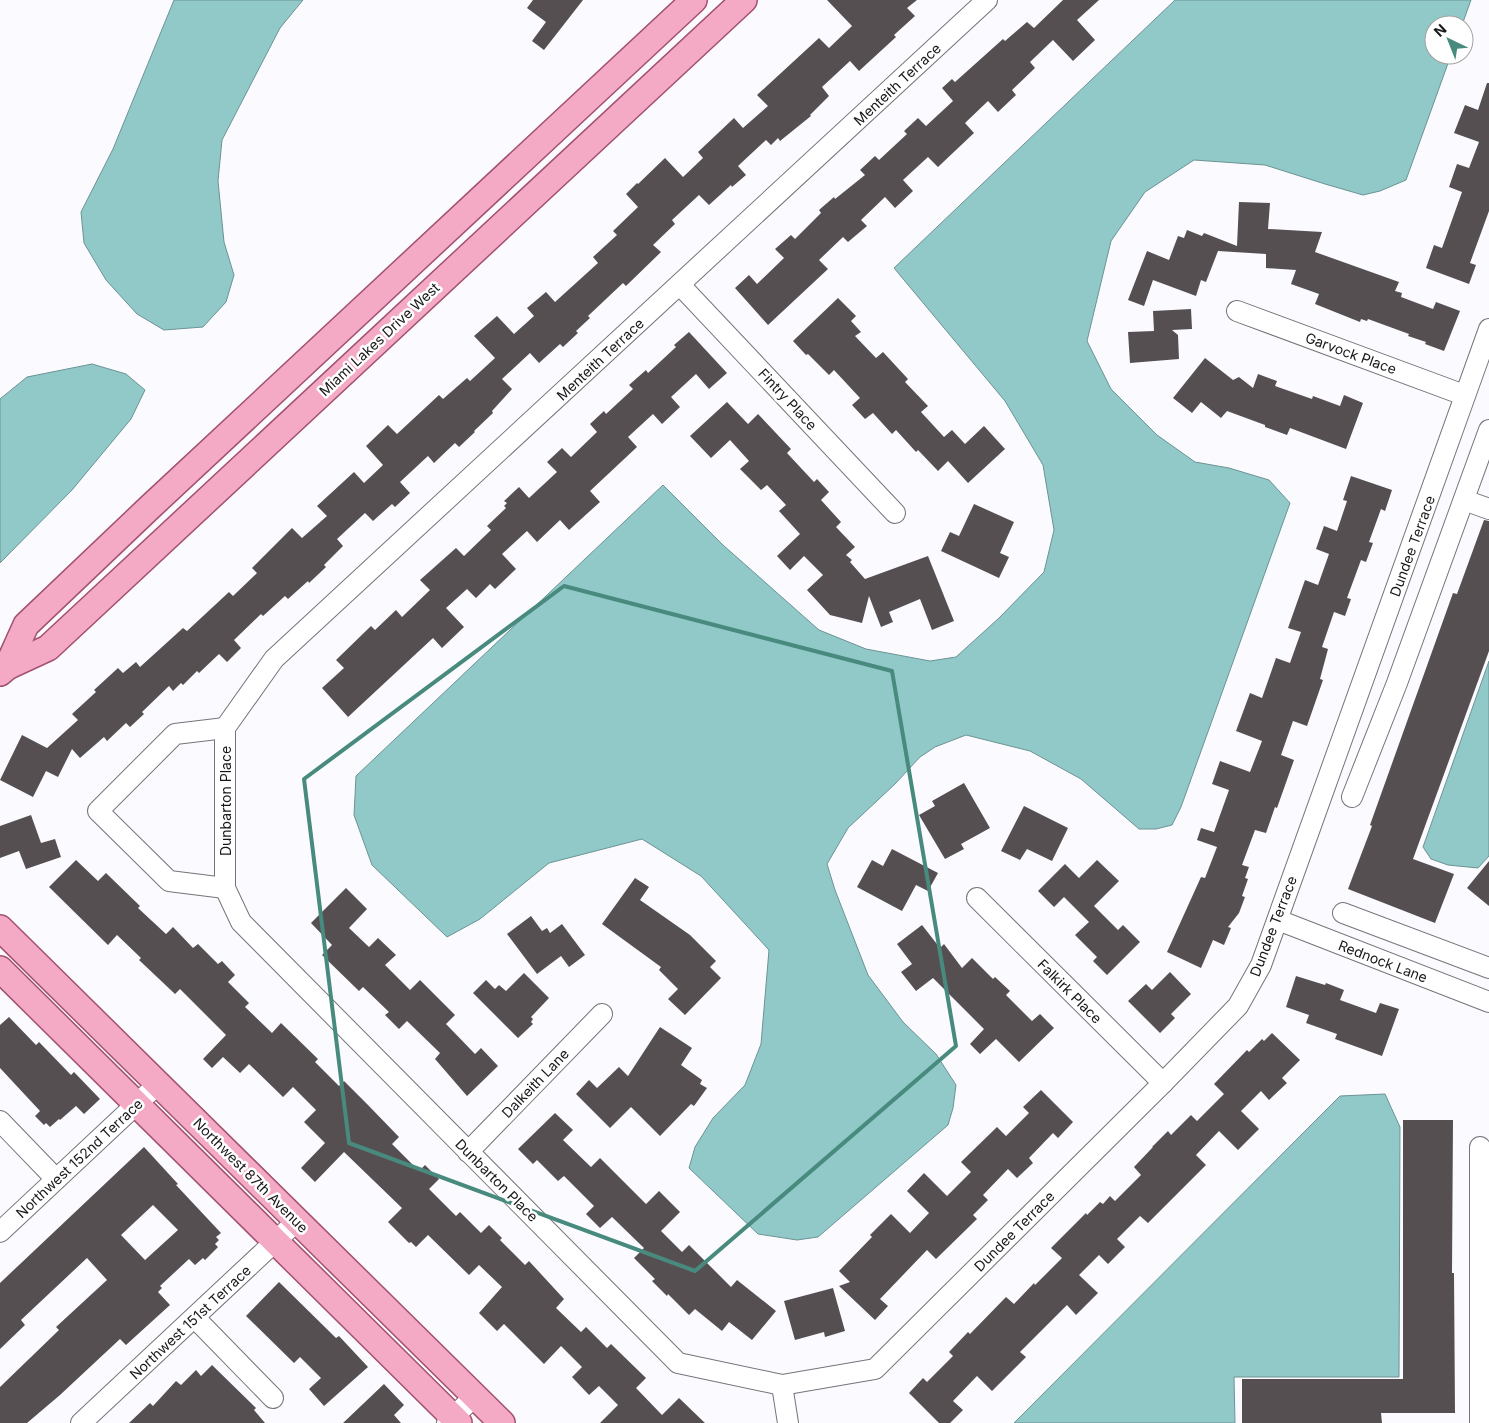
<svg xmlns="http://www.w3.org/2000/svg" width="1489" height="1423" font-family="Inter,sans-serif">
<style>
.water{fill:#91c8c8;stroke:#6c9394}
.building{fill:#554f51;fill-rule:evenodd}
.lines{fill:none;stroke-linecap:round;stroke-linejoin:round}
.minor-casing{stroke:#74747a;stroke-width:22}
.major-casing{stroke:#a2516f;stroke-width:28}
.minor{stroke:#fff;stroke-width:20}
.major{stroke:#f4a9c4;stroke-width:25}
.marked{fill:none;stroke:#488b7e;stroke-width:4;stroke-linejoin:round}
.labels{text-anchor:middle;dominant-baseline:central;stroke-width:5;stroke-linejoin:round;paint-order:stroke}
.street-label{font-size:14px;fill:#171719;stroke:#fff}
</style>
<rect width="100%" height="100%" fill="#fbfbff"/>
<!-- water -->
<g class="water">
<polygon points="174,0 303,0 280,28 222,140 218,181 224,242 234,275 226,302 203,327 164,330 137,314 106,280 84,243 81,212 113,149"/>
<polygon points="1175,0 1471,0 1462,25 1434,25 1434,55 1451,55 1406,180 1380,191 1363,195 1325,184 1265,165 1194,160 1145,192 1111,241 1087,341 1111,389 1157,435 1195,462 1229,468 1269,480 1290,503 1181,807 1172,825 1156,829 1139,829 1081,779 1030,751 966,735 935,747 920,757 895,784 848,828 827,864 835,890 868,975 903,1022 936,1054 956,1085 953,1108 948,1125 818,1237 797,1240 758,1234 689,1168 695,1147 713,1118 745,1085 761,1044 769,950 701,876 642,839 549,863 480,919 447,937 372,865 354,815 356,776 663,485 723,545 819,630 866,649 930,661 956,657 999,618 1044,572 1054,530 1043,465 1005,401 894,268"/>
<polygon points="92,364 126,374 145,390 131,419 72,490 0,563 0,399 27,377"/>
<polygon points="1489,661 1489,856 1478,868 1448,865 1431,859 1423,847"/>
<polygon points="1385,1094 1400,1127 1399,1377 1234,1377 1235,1423 1014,1423 1340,1096"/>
</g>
<!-- building -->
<g class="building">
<polygon points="533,0 583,0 544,50 532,41 546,22 527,8"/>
<polygon points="827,0 917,0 907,8 915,16 894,35 896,37 859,71 850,61 822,87 829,96 810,115 811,116 780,141 778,138 771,145 766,140 738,166 746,175 732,187 731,185 709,205 699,195 672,220 675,224 653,245 661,252 626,286 623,283 588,316 590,318 576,331 578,333 563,347 560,344 539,363 530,353 502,379 512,389 492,411 493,413 474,431 475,432 459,447 455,443 434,463 428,456 400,482 410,493 395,507 392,504 373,521 365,513 337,539 343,546 324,565 326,567 309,583 308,581 288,599 285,596 263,616 261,614 234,640 241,648 227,662 219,654 199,673 197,671 183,685 181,683 173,691 169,686 142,712 144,714 130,727 126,723 107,741 104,737 80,758 72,749 58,777 46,771 33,797 0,780 22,735 47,748 78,720 72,714 96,692 94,690 118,668 123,673 136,662 140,667 183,628 187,631 229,592 233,596 257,573 252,568 292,528 302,538 327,516 317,506 354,472 364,483 383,465 366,446 388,425 397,434 439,395 443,399 467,378 470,381 495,358 474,336 497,316 514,334 534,316 527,308 546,292 555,302 598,263 593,257 617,235 613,231 638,207 626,194 637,183 638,184 665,158 683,177 703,158 698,152 734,118 743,128 768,106 757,95 819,38 829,48 852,26"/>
<polygon points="1063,0 1099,0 1077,20 1095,40 1073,61 1053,40 1030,62 1035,68 1012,90 1016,95 998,112 988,101 965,123 974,133 938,167 928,157 903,180 913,191 895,208 885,197 861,220 867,226 848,242 843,237 819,260 828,269 768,325 735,288 749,275 757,284 784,258 775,249 791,235 795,239 821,213 819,210 834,197 835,199 865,175 860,170 875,156 879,160 907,134 904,131 918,118 926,126 953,101 942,88 952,79 955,82 1003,39 1005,41 1027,22 1034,28"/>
<polygon points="1487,83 1489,83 1489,211 1470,263 1476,265 1469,284 1426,268 1434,245 1442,248 1462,192 1449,187 1457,164 1469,168 1479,142 1454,133 1465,105 1478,110"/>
<polygon points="1239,202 1270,203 1268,229 1322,232 1315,252 1399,282 1395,291 1402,293 1401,297 1433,309 1436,302 1460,311 1444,351 1425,344 1426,342 1408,336 1409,334 1368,319 1367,321 1361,319 1360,322 1315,304 1319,294 1291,284 1296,270 1266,268 1266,254 1218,251 1206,282 1201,280 1196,296 1153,280 1144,306 1128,300 1147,251 1169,260 1178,236 1184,238 1187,230 1202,236 1204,233 1237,246"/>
<polygon points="838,298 856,316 851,321 861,332 855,336 876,358 883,352 908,379 905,382 928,406 921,412 944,437 952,430 965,444 984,426 1005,449 968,483 948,461 938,471 918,450 916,452 896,430 892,434 873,413 865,419 852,405 860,398 834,370 829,375 808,354 806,355 793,341"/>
<polygon points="1191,309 1192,329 1172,330 1178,335 1179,359 1130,363 1128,332 1154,331 1153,311"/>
<polygon points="689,332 727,373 709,389 696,374 671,397 680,407 662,424 653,414 628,437 637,447 590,491 600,502 569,530 560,520 537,542 527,531 502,554 516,569 495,589 490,584 476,598 467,589 446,608 464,627 442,648 433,638 348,717 322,688 344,668 336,660 371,626 375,630 396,610 402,617 430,590 420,580 456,548 464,556 491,530 487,526 506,508 504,506 507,503 504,501 519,487 529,498 557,472 547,462 562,448 571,457 597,432 590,424 604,411 606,414 633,389 629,385 646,370 648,373 676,347 674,345"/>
<polygon points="1205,358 1233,380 1239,377 1253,388 1258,374 1277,381 1275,386 1312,399 1313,396 1340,406 1344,395 1363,403 1346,449 1290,428 1287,435 1265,427 1265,425 1227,411 1221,418 1201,402 1192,413 1173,398"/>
<polygon points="727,402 748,424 758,414 791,449 787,453 814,482 817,479 829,492 821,500 841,522 836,527 855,547 846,555 852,560 850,562 865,579 928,556 954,621 932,630 920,599 889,612 893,622 881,627 869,596 862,623 830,615 807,590 823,575 804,556 790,570 777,556 800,534 779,511 786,505 767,485 761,490 740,469 749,461 730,440 711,458 690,436"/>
<polygon points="1351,476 1392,490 1385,511 1381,509 1369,542 1373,543 1366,562 1361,560 1347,598 1351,599 1345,616 1334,612 1322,647 1328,649 1320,679 1323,680 1307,726 1293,721 1281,755 1294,760 1277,808 1275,807 1266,833 1255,830 1242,865 1249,867 1245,878 1248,879 1242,896 1245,897 1239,913 1228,927 1231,928 1224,945 1213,940 1201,968 1167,952 1201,877 1205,878 1217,847 1197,840 1201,828 1214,832 1229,790 1212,784 1220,761 1250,772 1262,741 1236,731 1250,693 1262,698 1276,658 1290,663 1301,632 1288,628 1305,580 1318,585 1329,554 1316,549 1324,526 1337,531 1347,501 1343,500"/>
<polygon points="974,504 1014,522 1000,553 1009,557 999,578 941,551 950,532 959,536"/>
<polygon points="1484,520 1489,521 1489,651 1413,859 1454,874 1435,923 1348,889 1372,826 1370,825 1453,593 1457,594"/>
<polygon points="964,783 990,828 961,844 964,849 945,859 919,815 935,806 932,801"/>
<polygon points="1024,806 1068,828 1052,861 1027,849 1020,860 1001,851"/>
<polygon points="31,815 41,843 55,839 61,857 26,869 19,851 0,858 0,826"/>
<polygon points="892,849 938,873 928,891 916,885 902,911 857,887 872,860 883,866"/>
<polygon points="76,860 98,881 106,873 140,906 138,908 166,934 173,927 193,948 198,944 218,964 222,961 235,975 228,982 249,1003 245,1007 272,1033 281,1023 318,1059 315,1062 339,1086 344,1081 367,1104 399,1137 392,1144 419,1171 425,1165 439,1179 429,1189 456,1216 460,1212 481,1233 489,1225 502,1238 500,1240 525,1265 529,1261 564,1299 556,1308 581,1332 586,1327 607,1348 611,1344 646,1378 636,1388 662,1415 679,1398 705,1423 600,1423 618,1405 599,1386 589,1395 572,1377 582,1367 561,1346 544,1364 504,1324 497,1331 479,1313 502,1287 479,1265 469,1275 428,1235 416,1247 411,1242 409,1243 388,1222 402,1208 344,1152 315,1182 301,1168 325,1143 304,1122 316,1110 293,1087 283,1097 249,1064 240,1073 223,1057 212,1068 203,1059 226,1035 180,989 175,994 139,960 141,958 117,935 108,945 49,887"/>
<polygon points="1097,860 1119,881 1094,906 1118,930 1123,925 1140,942 1107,975 1093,961 1097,957 1075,935 1089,922 1064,897 1054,907 1038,891 1065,864 1079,878"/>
<polygon points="1489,861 1489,906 1467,888"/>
<polygon points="635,878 649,887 640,900 690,935 716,961 710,967 721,978 685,1015 668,999 678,989 659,970 661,967 602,924"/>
<polygon points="346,888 367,909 349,928 369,947 378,938 396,955 385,965 410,990 420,980 455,1015 446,1024 475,1054 481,1048 498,1066 467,1096 435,1059 440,1053 407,1021 399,1029 385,1015 389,1012 363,987 359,991 322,955 332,945 311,923"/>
<polygon points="531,916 542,931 547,928 550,933 562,924 585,955 569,967 561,956 537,974 507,934"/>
<polygon points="922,925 940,948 944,944 962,968 972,958 993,979 995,977 1010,991 1006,995 1032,1021 1040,1014 1054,1028 1019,1062 996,1039 980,1054 970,1044 984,1029 933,978 916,991 901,972 912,964 897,944"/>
<polygon points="1170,972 1191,994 1171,1014 1175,1018 1160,1033 1128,1001 1146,984 1152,990"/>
<polygon points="524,973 549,998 531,1017 533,1019 531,1022 533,1024 518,1038 473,993 486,980 495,989 499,985 506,991"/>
<polygon points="1296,976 1325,985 1326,983 1344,990 1340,1000 1376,1013 1380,1003 1399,1009 1382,1056 1335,1039 1337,1034 1306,1023 1309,1015 1286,1007"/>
<polygon points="9,1017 36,1045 39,1042 71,1075 74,1072 100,1099 84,1114 76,1106 60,1120 59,1119 50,1127 46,1123 44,1125 35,1116 40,1111 0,1068 0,1025"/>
<polygon points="660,1027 692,1048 681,1065 702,1080 700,1084 707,1088 694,1106 691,1104 660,1136 631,1107 610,1128 576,1094 589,1080 597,1088 619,1067 628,1076"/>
<polygon points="1272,1033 1300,1060 1282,1078 1287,1083 1269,1100 1261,1091 1241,1111 1259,1129 1238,1150 1219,1131 1196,1155 1206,1165 1148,1223 1140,1216 1117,1239 1125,1247 1108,1264 1099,1255 1079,1275 1098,1293 1076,1315 1067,1305 1020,1352 1026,1357 992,1391 977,1376 953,1401 963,1410 950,1423 939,1423 909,1393 923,1378 927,1382 953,1356 949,1352 968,1332 970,1334 1006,1297 1014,1304 1034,1283 1035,1285 1062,1258 1051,1248 1086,1213 1087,1215 1100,1202 1103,1204 1110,1196 1115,1201 1141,1175 1134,1167 1153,1147 1152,1147 1168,1131 1171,1135 1191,1115 1197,1121 1224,1094 1214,1084 1247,1050 1249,1052 1262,1039 1264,1041"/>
<polygon points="1041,1090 1073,1122 1058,1138 1053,1133 1029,1158 1033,1163 1017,1178 1008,1169 983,1195 988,1200 973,1215 977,1219 936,1259 927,1250 880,1299 888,1306 875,1320 839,1286 850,1282 839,1271 872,1237 870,1235 891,1214 910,1233 929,1213 907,1191 924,1173 947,1196 971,1172 961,1162 997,1127 1006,1136 1029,1113 1023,1107"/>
<polygon points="555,1113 573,1130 563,1140 591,1167 600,1158 646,1204 659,1191 680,1212 661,1231 682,1252 689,1245 731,1287 737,1280 776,1311 752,1340 729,1322 722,1331 695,1309 689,1315 668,1294 667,1296 652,1281 655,1279 634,1258 644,1248 612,1217 600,1228 586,1214 594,1206 564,1176 558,1181 537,1160 533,1164 518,1149"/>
<polygon points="1403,1120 1453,1120 1452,1273 1454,1273 1455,1413 1381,1413 1382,1423 1242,1423 1242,1379 1403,1379"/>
<path d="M144 1147 178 1184 176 1185 221 1233 216 1237 219 1240 215 1244 218 1247 205 1260 203 1258 195 1265 189 1259 160 1286 162 1288 158 1292 170 1305 126 1345 120 1339 60 1395 27 1423H0V1387L59 1330 56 1327 107 1280 87 1258 21 1320 25 1325 0 1349V1283ZM153 1205 178 1230 145 1260 121 1235Z"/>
<polygon points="279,1282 336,1338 339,1336 368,1367 324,1406 309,1389 321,1378 300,1357 294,1363 246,1316"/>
<polygon points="833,1288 845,1331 825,1337 824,1332 795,1340 784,1301"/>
<polygon points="212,1365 256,1408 254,1410 265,1423 129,1423 150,1403 153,1406 176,1381 181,1385 196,1370 201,1376"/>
<polygon points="384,1384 404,1405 394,1415 401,1423 343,1423"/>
</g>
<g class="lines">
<defs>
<g id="minor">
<polyline points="680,285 895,513"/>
<polyline points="1237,311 1464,395"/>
<polyline points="1464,500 1489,509"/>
<polyline points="225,728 225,888 241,922 678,1363 782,1385 875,1369 1163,1083 1238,1006 1261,965 1489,329"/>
<polyline points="225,728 274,659 987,0"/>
<polyline points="1352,797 1397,683 1489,430"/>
<polyline points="225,888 169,881 98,811 175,734 225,728"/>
<polyline points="977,898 1163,1083"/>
<polyline points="1343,913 1489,968"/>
<polyline points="1278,920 1489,1002"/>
<polyline points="0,1121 56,1179"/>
<polyline points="468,1152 602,1014"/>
<polyline points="0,1232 158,1084"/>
<polyline points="195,1318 273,1398"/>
<polyline points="782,1385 788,1423"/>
<polyline points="81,1423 297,1221"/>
<polyline points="447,1423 475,1396"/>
<polyline points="1480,1423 1480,1147"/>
</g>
<g id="major">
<polyline points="7,667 26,625 149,508 694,0"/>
<polyline points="0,673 7,667 48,648 744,0"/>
<polyline points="0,928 502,1423"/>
<polyline points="0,969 459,1423"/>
</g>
</defs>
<!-- minor casing -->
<use href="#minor" class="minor-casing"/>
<!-- major casing -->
<use href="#major" class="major-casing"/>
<!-- minor -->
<use href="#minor" class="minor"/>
<!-- major -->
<use href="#major" class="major"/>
</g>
<!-- marked area -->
<path class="marked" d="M564 586 892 671 956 1046 695 1271 349 1143 304 779Z"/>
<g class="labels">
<!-- street labels -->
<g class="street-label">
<text transform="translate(897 84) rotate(-43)">Menteith Terrace</text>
<text transform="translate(379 339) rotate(-43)">Miami Lakes Drive West</text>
<text transform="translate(1351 353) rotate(20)">Garvock Place</text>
<text transform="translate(600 359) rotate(-43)">Menteith Terrace</text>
<text transform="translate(788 399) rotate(47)">Fintry Place</text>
<text transform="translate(1412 546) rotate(-70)">Dundee Terrace</text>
<text transform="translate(225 801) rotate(-90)">Dunbarton Place</text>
<text transform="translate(1273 926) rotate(-69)">Dundee Terrace</text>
<text transform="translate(1383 961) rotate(21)">Rednock Lane</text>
<text transform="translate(1070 991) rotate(45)">Falkirk Place</text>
<text transform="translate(535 1083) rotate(-46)">Dalkeith Lane</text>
<text transform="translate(79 1158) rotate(-43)">Northwest 152nd Terrace</text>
<text transform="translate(251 1175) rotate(45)">Northwest 87th Avenue</text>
<text transform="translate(497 1180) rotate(45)">Dunbarton Place</text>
<text transform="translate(1014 1231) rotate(-45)">Dundee Terrace</text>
<text transform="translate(190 1322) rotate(-43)">Northwest 151st Terrace</text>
</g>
</g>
<!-- north arrow -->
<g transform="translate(1449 40) rotate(317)"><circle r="24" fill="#ffffff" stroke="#a2a2a3"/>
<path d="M0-4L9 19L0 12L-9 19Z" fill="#488b7e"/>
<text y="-8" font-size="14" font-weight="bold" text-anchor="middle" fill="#171719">N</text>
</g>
</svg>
